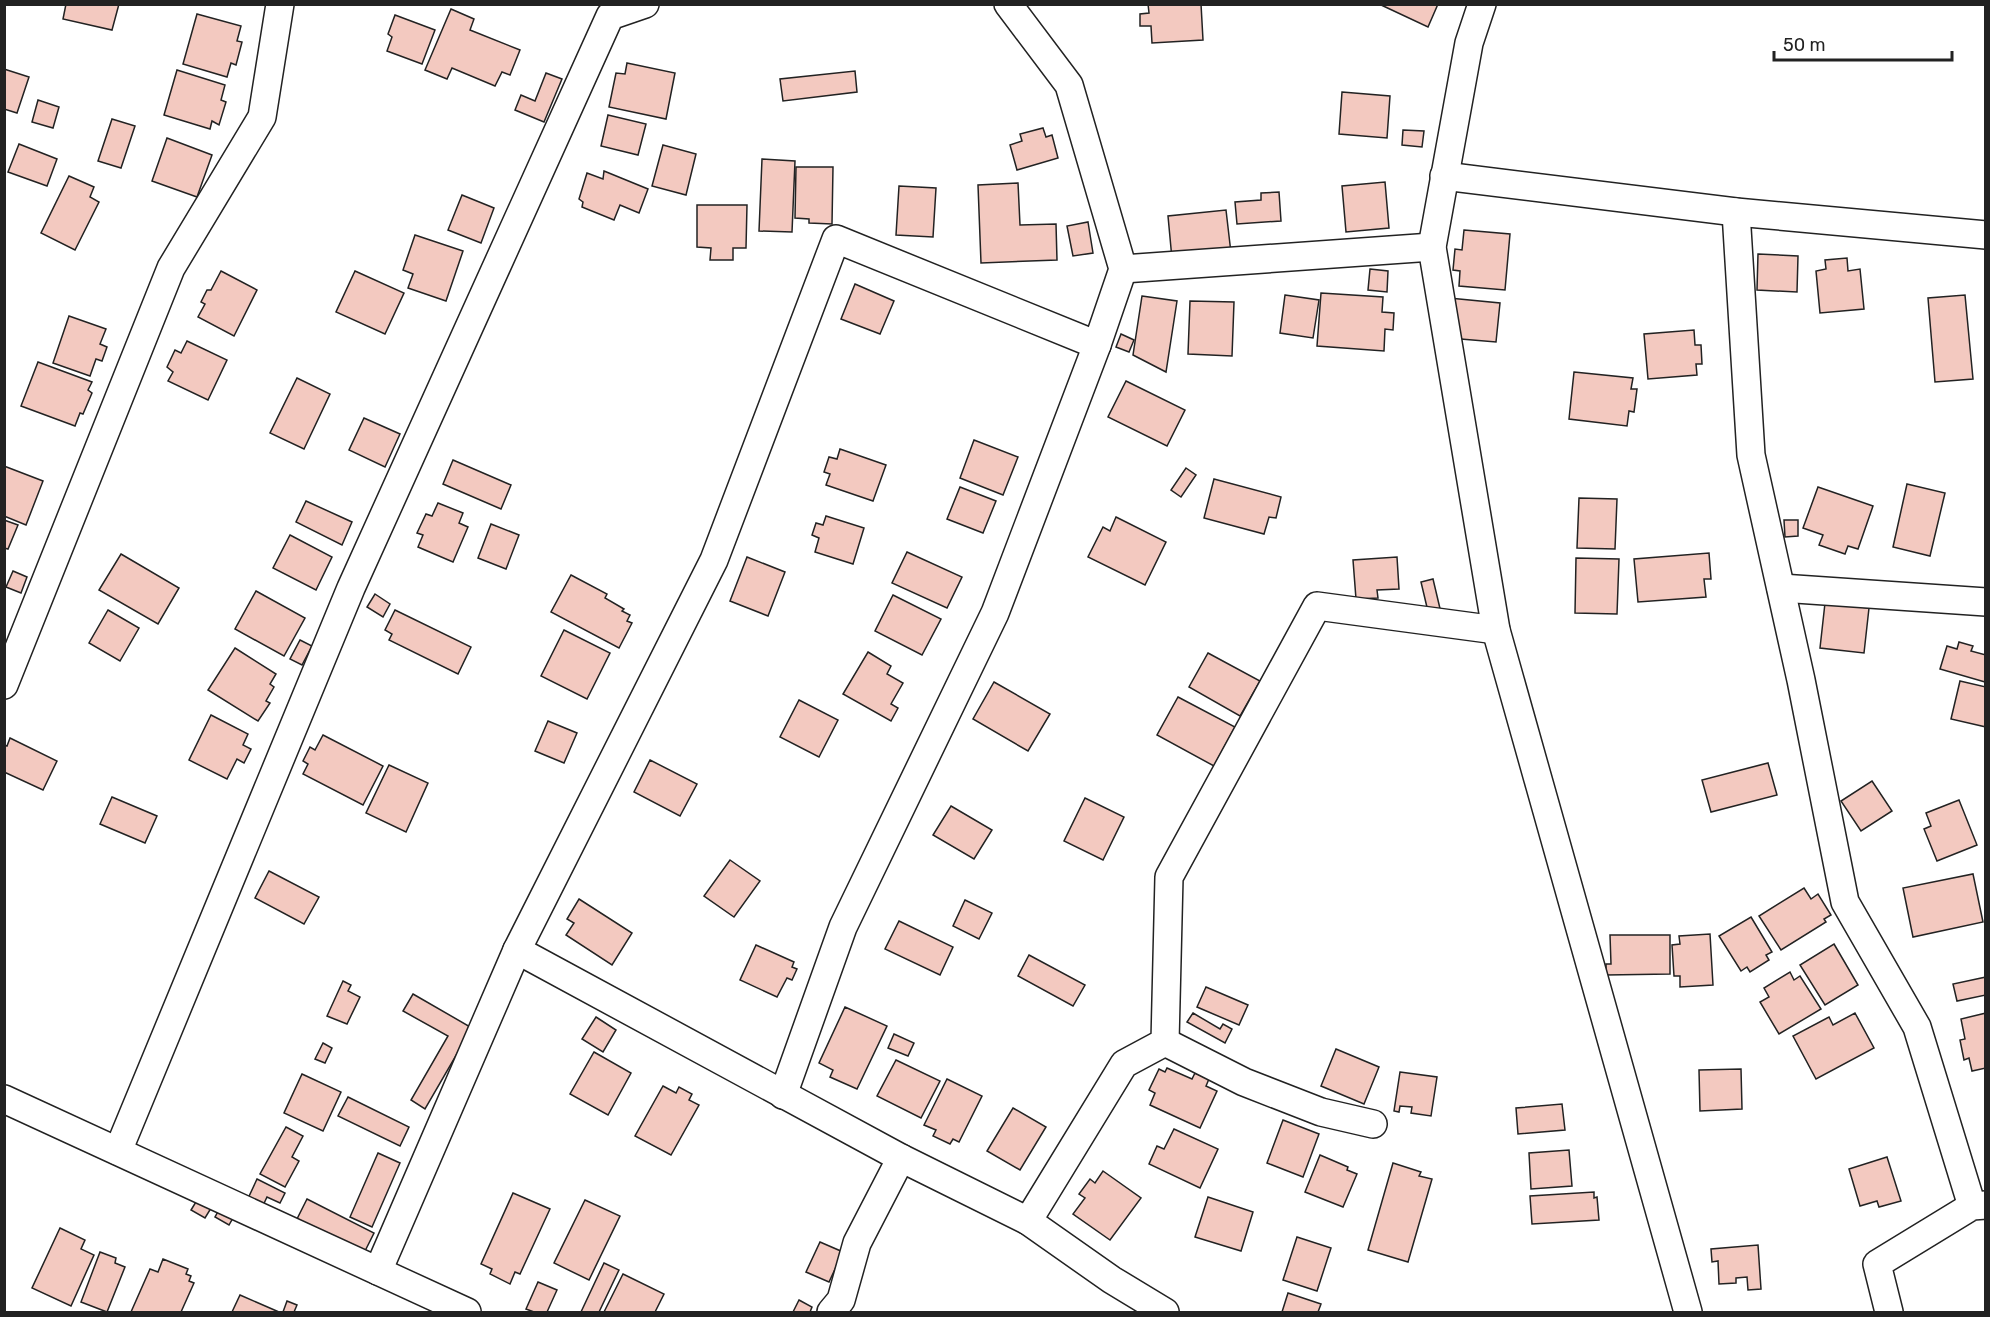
<svg xmlns="http://www.w3.org/2000/svg" width="1990" height="1317" font-family="Rubik,sans-serif">
<style>
.building{fill:#f3c9c0;stroke:#222;stroke-width:1.5}
.lines{fill:none;stroke-linecap:round;stroke-linejoin:round}
.minor-casing{stroke:#222;stroke-width:30}
.minor{stroke:#fff;stroke-width:27}
</style>
<rect width="100%" height="100%" fill="#fff"/>
<!-- building -->
<g class="building">
<polygon points="66,4 119,4 112,30 63,19"/>
<polygon points="1148,4 1201,4 1203,40 1152,43 1151,26 1140,26 1140,14 1149,13"/>
<polygon points="1379,4 1438,4 1428,27"/>
<polygon points="451,9 474,19 470,30 520,50 510,75 502,72 495,86 452,68 447,79 425,70"/>
<polygon points="197,14 241,26 237,41 242,42 236,65 231,63 227,77 183,64"/>
<polygon points="395,15 435,30 422,64 387,51 392,37 388,34"/>
<polygon points="627,63 675,73 666,119 609,107 616,73 625,74"/>
<polygon points="4,69 29,77 17,113 4,109"/>
<polygon points="177,70 225,85 221,100 226,102 219,125 212,121 210,129 164,115"/>
<polygon points="855,71 857,92 783,101 780,79"/>
<polygon points="546,73 562,79 544,122 515,110 521,95 535,101"/>
<polygon points="1342,92 1390,96 1387,138 1339,134"/>
<polygon points="38,100 59,107 53,128 32,122"/>
<polygon points="608,115 646,124 638,155 601,146"/>
<polygon points="112,119 135,126 121,168 98,161"/>
<polygon points="1043,128 1046,137 1052,135 1058,158 1017,170 1010,145 1022,141 1020,134"/>
<polygon points="1403,130 1424,131 1422,147 1402,145"/>
<polygon points="167,138 212,155 197,197 152,181"/>
<polygon points="19,144 57,159 47,186 8,172"/>
<polygon points="663,145 696,154 686,195 652,186"/>
<polygon points="762,159 795,161 792,232 759,231"/>
<polygon points="796,167 833,167 832,224 809,223 809,219 795,218"/>
<polygon points="604,171 648,189 639,213 620,205 614,220 582,207 583,202 579,199 587,173 603,179"/>
<polygon points="69,176 94,187 90,197 99,202 75,250 41,233"/>
<polygon points="1385,182 1389,228 1346,232 1342,186"/>
<polygon points="1018,183 1020,225 1056,224 1057,260 981,263 978,185"/>
<polygon points="899,186 936,188 933,237 896,235"/>
<polygon points="1279,192 1281,221 1237,224 1235,202 1261,200 1261,193"/>
<polygon points="462,195 494,208 481,243 448,230"/>
<polygon points="697,205 747,205 746,248 733,248 733,260 710,260 711,248 697,247"/>
<polygon points="1226,210 1231,253 1172,259 1168,216"/>
<polygon points="1088,222 1093,253 1073,256 1067,226"/>
<polygon points="1464,230 1510,234 1505,290 1459,286 1460,271 1453,270 1455,249 1462,250"/>
<polygon points="415,235 463,251 446,301 408,288 413,274 403,270"/>
<polygon points="1758,254 1798,256 1797,292 1757,290"/>
<polygon points="1847,258 1848,271 1860,269 1864,309 1820,313 1816,271 1826,269 1825,260"/>
<polygon points="1370,269 1388,271 1387,292 1368,290"/>
<polygon points="221,271 257,290 234,336 198,317 205,304 201,302 207,290 211,290"/>
<polygon points="355,271 404,293 385,334 336,312"/>
<polygon points="855,284 894,301 880,334 841,319"/>
<polygon points="1321,293 1383,297 1382,312 1394,313 1393,330 1385,329 1384,351 1317,346"/>
<polygon points="1285,295 1319,300 1313,338 1280,333"/>
<polygon points="1965,295 1973,379 1935,382 1928,298"/>
<polygon points="1142,296 1177,301 1166,372 1133,355"/>
<polygon points="1449,298 1500,303 1496,342 1449,338"/>
<polygon points="1190,301 1234,302 1232,356 1188,354"/>
<polygon points="69,316 106,329 100,344 107,347 102,361 96,359 90,376 53,363"/>
<polygon points="1694,330 1695,345 1701,345 1702,364 1696,364 1697,375 1648,379 1644,334"/>
<polygon points="1121,334 1134,340 1129,352 1116,347"/>
<polygon points="187,341 227,360 208,400 168,381 173,372 167,367 175,350 181,353"/>
<polygon points="38,362 92,382 88,390 92,393 83,414 80,413 75,426 21,406"/>
<polygon points="1574,372 1633,378 1631,389 1637,389 1634,412 1629,411 1627,426 1569,419"/>
<polygon points="297,378 330,394 304,449 270,433"/>
<polygon points="1126,381 1185,410 1167,446 1108,417"/>
<polygon points="364,418 400,434 385,467 349,450"/>
<polygon points="974,440 1018,457 1003,495 960,478"/>
<polygon points="840,449 886,465 873,501 826,485 830,474 824,472 829,457 837,459"/>
<polygon points="453,460 511,485 501,509 443,484"/>
<polygon points="4,466 43,481 26,525 4,516"/>
<polygon points="1186,468 1196,475 1181,497 1171,490"/>
<polygon points="1214,479 1281,497 1276,518 1269,517 1264,534 1204,518"/>
<polygon points="1907,484 1945,493 1930,556 1893,547"/>
<polygon points="960,487 996,501 983,533 947,519"/>
<polygon points="1818,487 1873,506 1858,549 1848,546 1845,554 1819,545 1823,535 1803,528"/>
<polygon points="1579,498 1617,499 1615,549 1577,548"/>
<polygon points="306,501 352,522 342,545 296,522"/>
<polygon points="438,503 463,513 459,523 468,527 453,562 418,547 423,535 417,533 426,514 432,516"/>
<polygon points="826,516 864,528 853,564 815,552 819,538 812,535 816,523 823,525"/>
<polygon points="1116,517 1166,542 1145,585 1088,557 1103,527 1110,531"/>
<polygon points="4,520 18,525 8,549 4,548"/>
<polygon points="1784,520 1798,520 1798,536 1785,537"/>
<polygon points="491,524 519,535 506,569 478,558"/>
<polygon points="290,535 332,557 316,590 273,568"/>
<polygon points="907,552 962,577 947,608 892,583"/>
<polygon points="1709,553 1711,579 1704,579 1706,597 1638,602 1634,559"/>
<polygon points="121,554 179,588 158,624 99,590"/>
<polygon points="747,557 785,572 768,616 730,601"/>
<polygon points="1397,557 1399,589 1377,590 1378,598 1356,599 1353,560"/>
<polygon points="1576,558 1619,559 1617,614 1575,613"/>
<polygon points="13,571 27,577 21,593 6,587"/>
<polygon points="571,575 607,594 605,598 624,609 622,611 630,615 627,621 632,623 619,648 551,612"/>
<polygon points="1433,579 1442,617 1430,620 1421,582"/>
<polygon points="256,591 305,618 284,656 235,629"/>
<polygon points="375,594 390,604 383,617 367,607"/>
<polygon points="893,595 941,619 922,655 875,631"/>
<polygon points="1825,603 1869,608 1864,653 1820,648"/>
<polygon points="108,610 139,628 120,661 89,643"/>
<polygon points="395,610 471,647 458,674 389,640 392,634 385,630"/>
<polygon points="564,630 610,653 587,699 541,676"/>
<polygon points="300,640 312,646 302,665 290,659"/>
<polygon points="1959,642 1973,646 1971,651 1986,655 1985,682 1940,669 1947,646 1957,649"/>
<polygon points="235,648 276,674 270,684 274,687 266,701 270,703 258,721 208,690"/>
<polygon points="868,652 891,666 887,674 903,683 891,704 898,708 891,721 843,694"/>
<polygon points="1208,653 1260,681 1240,716 1189,687"/>
<polygon points="1960,681 1986,687 1986,727 1951,719"/>
<polygon points="994,682 1050,714 1028,751 973,719"/>
<polygon points="1178,697 1235,727 1214,766 1157,735"/>
<polygon points="799,700 838,720 819,757 780,737"/>
<polygon points="211,715 248,734 243,745 251,749 244,763 237,759 227,779 189,760"/>
<polygon points="548,721 577,733 564,763 535,751"/>
<polygon points="323,735 383,766 363,805 303,774 308,764 303,761 310,747 315,750"/>
<polygon points="10,738 57,761 43,790 4,772 4,745 7,746"/>
<polygon points="650,760 697,784 680,816 634,792"/>
<polygon points="1768,763 1777,795 1711,812 1702,780"/>
<polygon points="389,765 428,783 406,832 366,813"/>
<polygon points="1872,781 1892,811 1861,831 1841,801"/>
<polygon points="112,797 157,816 145,843 100,824"/>
<polygon points="1085,798 1124,817 1103,860 1064,841"/>
<polygon points="1959,800 1977,845 1937,861 1924,829 1931,826 1926,813"/>
<polygon points="951,806 992,830 974,859 933,835"/>
<polygon points="730,860 760,881 734,917 704,896"/>
<polygon points="269,871 319,897 304,924 255,898"/>
<polygon points="1973,874 1983,922 1913,937 1903,888"/>
<polygon points="1804,888 1811,899 1818,894 1831,915 1824,919 1826,922 1781,950 1759,916"/>
<polygon points="579,899 632,933 612,965 566,935 574,923 567,919"/>
<polygon points="965,900 992,913 979,939 953,926"/>
<polygon points="1751,917 1772,952 1766,955 1769,960 1750,972 1747,967 1741,971 1719,936"/>
<polygon points="899,921 953,947 940,975 885,949"/>
<polygon points="1710,934 1713,985 1680,987 1680,976 1674,976 1672,945 1680,944 1679,936"/>
<polygon points="1610,935 1670,935 1670,974 1606,975 1606,964 1611,964"/>
<polygon points="1834,944 1858,985 1825,1005 1800,965"/>
<polygon points="756,945 794,962 792,967 797,969 792,980 787,978 777,997 740,980"/>
<polygon points="1029,955 1085,985 1073,1006 1018,976"/>
<polygon points="1790,972 1794,980 1800,976 1821,1009 1779,1034 1760,1002 1769,997 1764,988"/>
<polygon points="1986,977 1986,995 1957,1001 1953,984"/>
<polygon points="343,981 351,985 348,991 360,997 347,1024 327,1016"/>
<polygon points="1206,987 1248,1005 1239,1025 1197,1007"/>
<polygon points="413,994 472,1028 425,1109 411,1100 448,1036 403,1011"/>
<polygon points="845,1007 887,1026 857,1089 830,1077 833,1070 819,1063"/>
<polygon points="1193,1013 1220,1029 1223,1024 1232,1029 1225,1043 1187,1022"/>
<polygon points="1855,1013 1874,1048 1816,1079 1793,1036 1829,1017 1833,1025"/>
<polygon points="1986,1013 1986,1068 1972,1071 1969,1058 1964,1060 1960,1040 1965,1039 1961,1019"/>
<polygon points="596,1017 616,1030 603,1052 582,1039"/>
<polygon points="894,1034 914,1043 908,1056 888,1048"/>
<polygon points="323,1043 332,1048 325,1063 315,1059"/>
<polygon points="1336,1049 1379,1067 1364,1104 1321,1086"/>
<polygon points="594,1052 631,1073 608,1115 570,1094"/>
<polygon points="896,1060 940,1081 921,1118 877,1096"/>
<polygon points="1167,1068 1192,1079 1195,1073 1209,1079 1206,1086 1217,1091 1200,1128 1150,1105 1155,1093 1149,1090 1159,1069 1165,1072"/>
<polygon points="1741,1069 1742,1109 1700,1111 1699,1070"/>
<polygon points="1400,1072 1437,1077 1431,1116 1411,1113 1412,1107 1400,1106 1399,1112 1394,1111"/>
<polygon points="302,1074 341,1092 323,1131 284,1113"/>
<polygon points="947,1079 982,1096 959,1142 953,1139 950,1144 933,1136 936,1130 924,1125"/>
<polygon points="663,1086 676,1093 679,1087 692,1094 689,1100 699,1105 671,1155 635,1136"/>
<polygon points="348,1097 409,1127 400,1146 338,1116"/>
<polygon points="1562,1104 1565,1130 1518,1134 1516,1108"/>
<polygon points="1013,1108 1046,1127 1020,1170 987,1151"/>
<polygon points="1283,1120 1319,1134 1303,1177 1267,1163"/>
<polygon points="286,1127 303,1136 292,1157 299,1161 285,1187 260,1174"/>
<polygon points="1174,1129 1218,1149 1200,1188 1149,1164 1157,1146 1164,1149"/>
<polygon points="1569,1150 1572,1186 1531,1189 1529,1153"/>
<polygon points="378,1153 400,1163 372,1227 350,1217"/>
<polygon points="1320,1155 1348,1167 1347,1170 1357,1174 1343,1207 1305,1192"/>
<polygon points="1887,1157 1901,1201 1879,1207 1877,1201 1860,1206 1849,1169"/>
<polygon points="1393,1163 1421,1172 1419,1176 1432,1179 1408,1262 1368,1250"/>
<polygon points="1103,1171 1141,1198 1110,1240 1073,1214 1085,1198 1079,1194 1090,1179 1095,1183"/>
<polygon points="257,1179 285,1193 280,1203 267,1197 260,1212 245,1205"/>
<polygon points="202,1192 216,1200 205,1218 191,1210"/>
<polygon points="1594,1192 1594,1198 1597,1197 1599,1220 1532,1224 1530,1196"/>
<polygon points="513,1193 550,1209 520,1274 515,1272 510,1284 490,1274 492,1269 481,1264"/>
<polygon points="228,1194 242,1202 229,1225 215,1217"/>
<polygon points="1208,1197 1253,1212 1241,1251 1195,1237"/>
<polygon points="307,1199 374,1233 360,1261 295,1223"/>
<polygon points="585,1200 620,1216 589,1280 554,1263"/>
<polygon points="60,1228 85,1240 81,1249 94,1255 71,1306 32,1288"/>
<polygon points="1297,1237 1331,1248 1317,1291 1283,1280"/>
<polygon points="820,1242 843,1252 829,1282 806,1272"/>
<polygon points="1758,1245 1761,1289 1748,1290 1747,1277 1736,1278 1736,1283 1719,1284 1718,1261 1712,1262 1711,1249"/>
<polygon points="100,1252 116,1258 115,1263 125,1267 107,1312 81,1302"/>
<polygon points="163,1259 188,1269 186,1274 191,1276 189,1281 194,1283 181,1312 131,1312 150,1269 158,1272"/>
<polygon points="604,1263 619,1270 599,1312 581,1312"/>
<polygon points="623,1274 664,1294 655,1312 604,1312"/>
<polygon points="538,1282 557,1290 547,1312 534,1312 526,1309"/>
<polygon points="1288,1293 1321,1304 1318,1312 1282,1312"/>
<polygon points="240,1295 279,1312 232,1312"/>
<polygon points="799,1300 812,1307 810,1312 793,1312"/>
<polygon points="287,1301 297,1305 294,1312 283,1312"/>
</g>
<g class="lines">
<defs>
<g id="minor">
<polyline points="1482,4 1469,43 1432,247 1496,630 1688,1312"/>
<polyline points="1444,176 1736,212 1986,235"/>
<polyline points="1736,212 1751,455 1801,680 1845,902 1917,1027 1972,1206"/>
<polyline points="1123,269 1432,247"/>
<polyline points="1781,588 1986,602"/>
<polyline points="4,685 171,268 262,117 280,4"/>
<polyline points="517,950 901,1158 1028,1221 1112,1280 1165,1312"/>
<polyline points="1165,1042 1244,1082 1321,1112 1373,1124"/>
<polyline points="783,1095 843,927 995,613 1097,345 1123,269 1069,85 1008,4"/>
<polyline points="4,1099 467,1312"/>
<polyline points="118,1151 351,588 610,16 645,4"/>
<polyline points="1028,1221 1124,1064 1165,1042 1169,877 1317,606 1496,630"/>
<polyline points="378,1271 517,950 714,560 836,239 1097,345"/>
<polyline points="831,1312 841,1300 857,1243 901,1158"/>
<polyline points="1889,1312 1877,1264 1972,1206 1986,1205"/>
</g>
</defs>
<!-- minor casing -->
<use href="#minor" class="minor-casing"/>
<!-- minor -->
<use href="#minor" class="minor"/>
</g>
<!-- border -->
<rect width="1990" height="1317" fill="none" stroke="#222222" stroke-width="12"/>
<!-- scale -->
<path d="M1774 51v9h178v-9" fill="none" stroke="#222222" stroke-width="3"/>
<text x="1783" y="51" font-size="18" fill="#222222" stroke="#ffffff" stroke-width="4.5" paint-order="stroke">50 m</text>
</svg>
